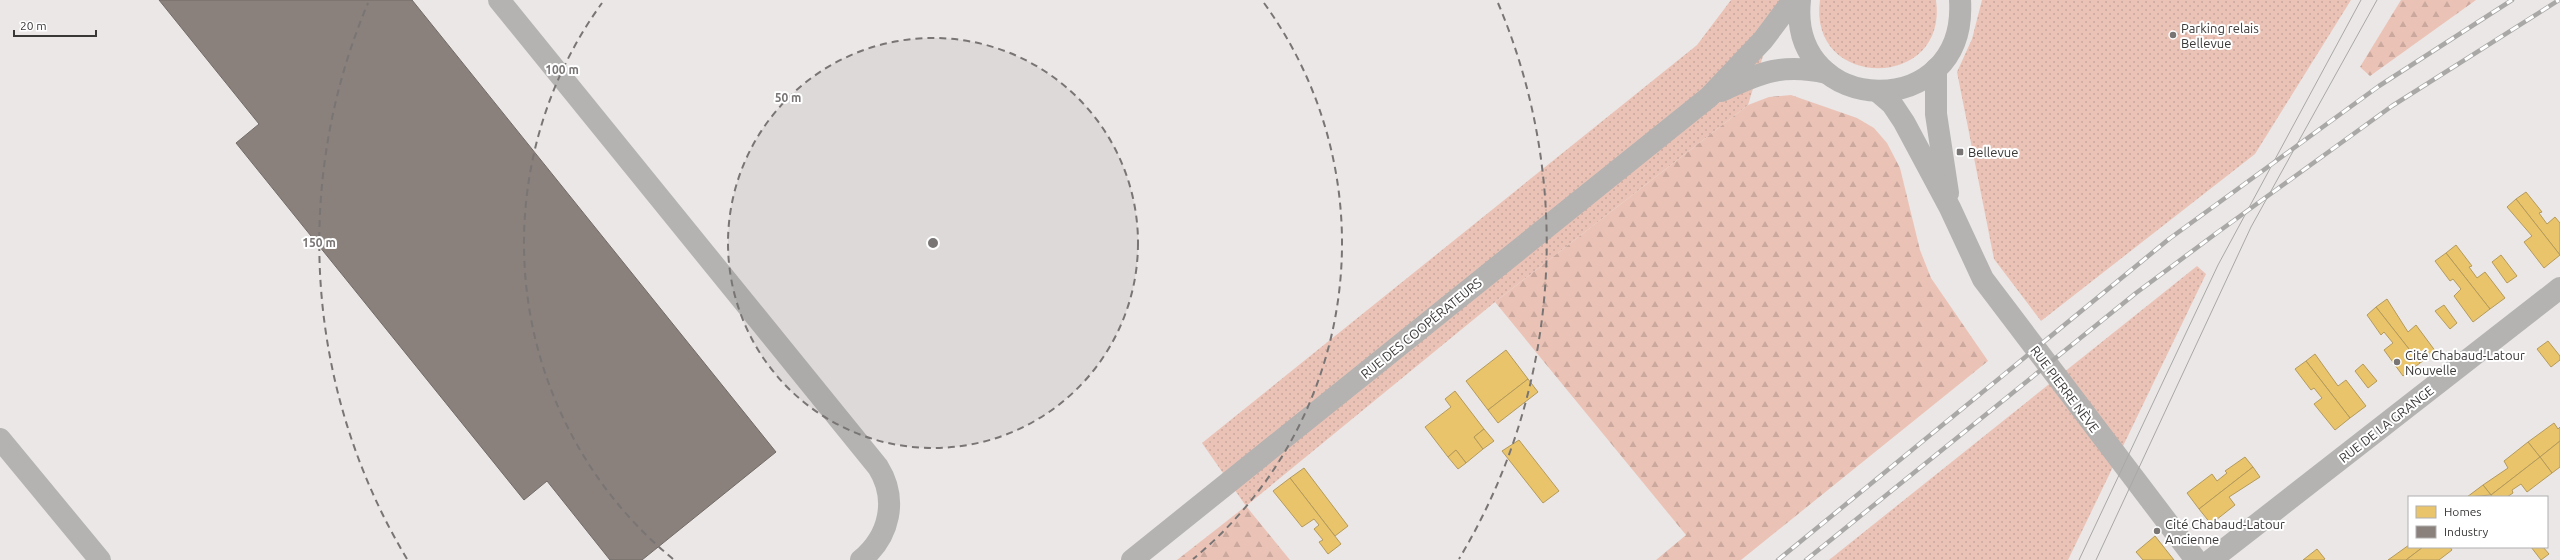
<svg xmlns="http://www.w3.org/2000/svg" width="2560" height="560" font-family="Ubuntu,sans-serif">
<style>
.grass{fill:url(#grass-dots)}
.forest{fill:url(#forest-firs)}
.homes{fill:#e9c46a;stroke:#b49a5b}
.industry{fill:#8a817c;stroke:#726b67}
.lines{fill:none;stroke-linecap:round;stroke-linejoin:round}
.minor{stroke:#b4b3b2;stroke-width:22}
.tram{stroke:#a9a8a7;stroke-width:1}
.rail-casing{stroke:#a9a8a7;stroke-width:4.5}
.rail{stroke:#fff;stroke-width:3;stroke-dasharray:9;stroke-linecap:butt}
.ring{fill:none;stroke:#787574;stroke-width:2;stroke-dasharray:7 5}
.poi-dot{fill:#787574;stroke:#fff;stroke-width:1.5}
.labels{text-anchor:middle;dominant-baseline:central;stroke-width:4;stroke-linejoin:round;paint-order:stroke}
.poi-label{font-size:13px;fill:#3a3837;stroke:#fff;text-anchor:start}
.street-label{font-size:13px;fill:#3a3837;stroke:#fff}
.centre{fill:#787574;stroke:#fff;stroke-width:2}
.ring-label{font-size:12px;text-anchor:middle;font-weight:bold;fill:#787574;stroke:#fff;stroke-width:4;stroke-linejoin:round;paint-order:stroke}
</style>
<defs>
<pattern id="grass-dots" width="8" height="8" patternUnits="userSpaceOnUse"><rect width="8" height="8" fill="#ebc3b6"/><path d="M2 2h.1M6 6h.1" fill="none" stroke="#caa89d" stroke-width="1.8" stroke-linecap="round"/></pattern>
<pattern id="forest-firs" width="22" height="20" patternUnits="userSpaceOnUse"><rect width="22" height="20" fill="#ebc3b6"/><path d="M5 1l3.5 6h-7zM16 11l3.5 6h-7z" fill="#caa89d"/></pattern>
</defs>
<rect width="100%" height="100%" fill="#eae7e6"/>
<!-- grass -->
<g class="grass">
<polygon points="1731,0 1780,0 1748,105 1495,302 1246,506 1202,443 1697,45"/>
<path d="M1820 0H1936C1949 91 1807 91 1820 0Z"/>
<polygon points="1982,0 2351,0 2255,154 2041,321 1994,259 1957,72 1972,39"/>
<polygon points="2197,266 2206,274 2068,560 1829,560"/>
</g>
<!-- forest -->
<g class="forest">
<polygon points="2401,0 2476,0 2370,76 2360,67"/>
<polygon points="1791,95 1857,118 1874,128 1887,143 1900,168 1920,250 1931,278 1988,361 1741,560 1656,560 1686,535 1495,302 1748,105 1769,97"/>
<polygon points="1246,506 1290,560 1177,560"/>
</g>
<!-- homes -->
<g class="homes">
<polygon points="2526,192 2542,212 2539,213 2547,224 2555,217 2560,223 2560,255 2516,199"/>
<polygon points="2516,199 2560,255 2544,268 2524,242 2532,236 2507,207"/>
<polygon points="2456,245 2472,266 2469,267 2477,278 2485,272 2505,298 2490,309 2446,253"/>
<polygon points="2446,253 2490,309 2473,322 2454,296 2461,289 2453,279 2450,281 2435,261"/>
<polygon points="2501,255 2517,276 2507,283 2492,262"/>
<polygon points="2387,299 2408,332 2416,325 2436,352 2420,363 2376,307"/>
<polygon points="2444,305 2457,323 2450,329 2435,311"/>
<polygon points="2376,307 2420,363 2403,376 2384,350 2393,343 2384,332 2381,335 2367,315"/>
<polygon points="2548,341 2560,356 2560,360 2551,367 2537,349"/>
<polygon points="1506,350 1528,379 1488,410 1466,381"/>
<polygon points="2315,354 2338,386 2346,380 2366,406 2350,418 2306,361"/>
<polygon points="2306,361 2350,418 2335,430 2314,404 2322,398 2314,388 2311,390 2295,369"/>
<polygon points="2363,364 2377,381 2368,388 2355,371"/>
<polygon points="1528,379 1538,392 1498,423 1488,410"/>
<polygon points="1455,391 1484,429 1474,437 1483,449 1466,463 1456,450 1448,457 1425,427 1451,407 1445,399"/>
<polygon points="2554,423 2558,429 2560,427 2560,441 2540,457 2528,442"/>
<polygon points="1484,429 1494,441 1483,449 1474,437"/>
<polygon points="1519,440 1559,491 1543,503 1502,451"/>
<polygon points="2560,441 2560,467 2552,473 2540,457"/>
<polygon points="2528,442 2540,457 2491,495 2483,485 2508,468 2504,461"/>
<polygon points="1456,450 1466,463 1458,469 1448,457"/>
<polygon points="2245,457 2253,467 2199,509 2187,493 2212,474 2217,481 2227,473 2225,471"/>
<polygon points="2540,457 2552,473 2527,492 2521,484 2512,490 2513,493 2507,497 2492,497 2491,495"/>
<polygon points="2253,467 2260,477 2229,497 2235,505 2211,524 2199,509"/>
<polygon points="1304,468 1348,526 1335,536 1290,478"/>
<polygon points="1290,478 1341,544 1328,554 1319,542 1323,540 1314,529 1319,525 1314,519 1302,527 1273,491"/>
<polygon points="2483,485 2491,495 2467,497"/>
<polygon points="2155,536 2174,560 2143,560 2136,552"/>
<polygon points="2409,545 2409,547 2423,547 2406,560 2388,560"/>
<polygon points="2423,547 2450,547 2452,550 2439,560 2406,560"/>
<polygon points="2531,547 2543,547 2549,554 2541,560"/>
<polygon points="2317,549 2325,559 2323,560 2303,560"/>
</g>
<!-- industry -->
<polygon class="industry" points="159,0 412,0 776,452 642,560 610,560 547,481 524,500 236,143 259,124"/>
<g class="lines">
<!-- minor -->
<g class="minor">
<path d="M499 0 878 467C898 499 890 536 861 560"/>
<path d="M1800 0C1787 118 1968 124 1960 0"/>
<polyline points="1936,69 1936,114 1948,193"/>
<path d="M1721 91C1761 72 1783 63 1827 73"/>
<polyline points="1878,92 1892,104 1904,122 1950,208 1983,279 2196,560"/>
<polyline points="0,439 100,560"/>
<polyline points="1132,560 1709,97 1763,40 1793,0"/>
<polyline points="2211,560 2560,288"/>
</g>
<!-- tram -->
<g class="tram">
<polyline points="2079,560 2218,265 2361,0"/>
<polyline points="2096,560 2251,227 2377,0"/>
</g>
<defs>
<g id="rail">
<polyline points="1778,560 2169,239 2379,86 2512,0"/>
<polyline points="1806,560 2136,293 2218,232 2392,106 2559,0"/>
</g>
</defs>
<!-- rail casing -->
<use href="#rail" class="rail-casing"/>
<!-- rail -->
<use href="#rail" class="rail"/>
</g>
<!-- distance rings -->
<circle cx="933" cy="243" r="205" fill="#787574" fill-opacity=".12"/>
<g class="ring">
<circle cx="933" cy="243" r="205"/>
<path d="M673 559A409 409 0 0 1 602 3M1264 3A409 409 0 0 1 1193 559"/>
<path d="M407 559A614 614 0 0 1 368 3M1498 3A614 614 0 0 1 1459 559"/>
</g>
<!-- markers -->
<g class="poi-dot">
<circle cx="2173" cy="35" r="4"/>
<rect x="1956" y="148" width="8" height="8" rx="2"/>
<circle cx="2397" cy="362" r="4"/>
<circle cx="2157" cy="531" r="4"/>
</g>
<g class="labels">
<!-- poi labels -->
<g class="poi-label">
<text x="2181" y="28">Parking relais<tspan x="2181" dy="15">Bellevue</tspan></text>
<text x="1968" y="152">Bellevue</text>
<text x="2405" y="355">Cité Chabaud-Latour<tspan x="2405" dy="15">Nouvelle</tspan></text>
<text x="2165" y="524">Cité Chabaud-Latour<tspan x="2165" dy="15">Ancienne</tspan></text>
</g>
<!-- street labels -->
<g class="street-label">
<text transform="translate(1421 328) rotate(-39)">RUE DES COOPÉRATEURS</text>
<text transform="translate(2065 389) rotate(53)">RUE PIERRE NÈVE</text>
<text transform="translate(2386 424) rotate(-38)">RUE DE LA GRANGE</text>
</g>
</g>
<circle cx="933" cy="243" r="6" class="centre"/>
<g class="ring-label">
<text x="562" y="74">100 m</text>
<text x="788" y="102">50 m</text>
<text x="319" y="247">150 m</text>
</g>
<!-- legend -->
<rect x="2408" y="496" width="140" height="52" fill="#ffffff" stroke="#b0afaf"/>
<rect x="2416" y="506" width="20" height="12" fill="#e9c46a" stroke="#b0afaf"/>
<text x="2444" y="516" font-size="12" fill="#3a3837">Homes</text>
<rect x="2416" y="526" width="20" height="12" fill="#8a817c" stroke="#b0afaf"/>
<text x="2444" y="536" font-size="12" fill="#3a3837">Industry</text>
<!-- scale -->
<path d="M14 30v6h82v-6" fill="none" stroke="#3a3837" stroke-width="2"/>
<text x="20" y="30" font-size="12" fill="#3a3837" stroke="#ffffff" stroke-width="3" paint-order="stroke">20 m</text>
</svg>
